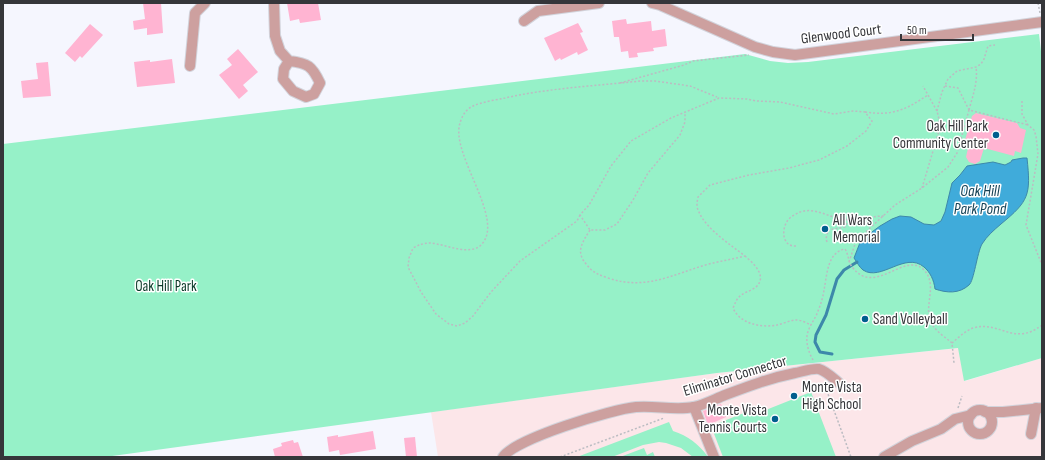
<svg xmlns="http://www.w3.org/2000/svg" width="1045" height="460" font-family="'Sofia Sans Condensed',sans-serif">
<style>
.education{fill:#fce6e9}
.green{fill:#96f1c8}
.water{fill:#40abda;stroke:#3d88aa}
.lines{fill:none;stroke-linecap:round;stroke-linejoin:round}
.stream{stroke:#3d88aa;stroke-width:3}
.building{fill:#ffb4d2}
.minor-casing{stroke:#d2d3db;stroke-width:12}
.path{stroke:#bbbcc2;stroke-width:1.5;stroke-dasharray:2 2;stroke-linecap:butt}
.minor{stroke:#cda09f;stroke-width:10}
.poi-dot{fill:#005e8e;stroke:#fff;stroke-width:1.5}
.labels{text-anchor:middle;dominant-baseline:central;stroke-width:3;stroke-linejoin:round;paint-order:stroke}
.street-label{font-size:15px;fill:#35363a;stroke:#fff}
.poi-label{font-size:15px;fill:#35363a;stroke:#fff;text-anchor:start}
.park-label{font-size:15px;fill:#093927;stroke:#fff}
.water-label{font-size:16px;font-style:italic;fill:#154256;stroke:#fff}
</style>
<rect width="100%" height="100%" fill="#f5f6fe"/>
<!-- education -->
<polygon class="education" points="959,348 965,381 1042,358 1042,457 438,457 431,412 717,373"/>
<!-- green -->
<g class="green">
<polygon points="1039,34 1042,60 1042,358 964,381 958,348 717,373 105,457 3,457 3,144 745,54 770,61 788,63 808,62"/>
<polygon points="811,392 836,457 723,457 711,426 759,407 761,412"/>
<path d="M669 422 673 431C688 436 699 444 708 457H693L681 448 666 443 659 442 643 445 612 457H577Z"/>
<polygon points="644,448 647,455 653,452 655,457 620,457"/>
</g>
<!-- water -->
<path class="water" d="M1023 158H1027C1031 195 1029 201 1001 224 994 230 987 236 982 244 977 253 974 281 969 285 959 294 947 293 935 289 934 280 930 272 924 267 905 251 881 282 863 270 859 267 857 262 854 258L861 240 880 226 892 219 900 216 911 217 924 224 934 225 941 221 945 212 952 183 960 175 967 166 993 162 1005 165 1011 162 1012 160Z"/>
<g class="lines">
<!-- stream -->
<polyline class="stream" points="832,354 820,352 815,342 816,335 826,315 837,279 844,270 857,262"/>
</g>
<!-- building -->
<g class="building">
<polygon points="143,3 161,3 163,33 147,35 147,28 134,30 133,21 145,19"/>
<polygon points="287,3 318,3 321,20 300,23 299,19 290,21"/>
<polygon points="626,19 627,24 651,21 652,31 665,29 667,46 653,48 654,51 637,53 638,57 629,58 628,51 621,52 619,37 614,37 612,21"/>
<polygon points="578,23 583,32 580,33 588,50 578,55 577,52 561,60 560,58 555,61 544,38"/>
<polygon points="90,24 103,35 82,58 80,56 75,62 65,53"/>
<polygon points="238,49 258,72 243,85 248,91 239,99 219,75 232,65 227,59"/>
<polygon points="172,59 175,83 137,87 134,62 150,60 150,62"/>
<polygon points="48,62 51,96 23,98 21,81 38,79 36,63"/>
<polygon points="976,113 1017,123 1020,128 1026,130 1021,153 1015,151 1014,156 984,148 980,161 975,164 969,162 966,157 969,144 966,143 965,140 972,116"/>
<polygon points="721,404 726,417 708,425 703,411"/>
<polygon points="373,431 376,449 340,455 339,450 329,452 327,437 338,435 338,437"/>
<polygon points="415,437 417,457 406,457 404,438"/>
<polygon points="293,440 294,443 298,442 303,457 275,457 273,449 282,446 281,443"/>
</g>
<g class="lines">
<defs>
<g id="minor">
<path d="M274 3 275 36 280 51 289 61C308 63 312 66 320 83L314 94 306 97 293 91 283 79 284 69 289 61"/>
<polyline points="652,3 660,5 755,47 773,52 795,55 1042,22"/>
<polyline points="524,21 538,11 599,3"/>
<polyline points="190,66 195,13 205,3"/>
<polyline points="694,407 714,457"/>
<circle cx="980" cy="422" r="12"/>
<polyline points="985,412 1003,412 1042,408"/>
<polyline points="1031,434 1036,408"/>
<path d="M503 457C514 439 613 409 636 407 655 405 674 411 694 407 704 405 715 399 725 395 749 386 770 378 795 373 801 372 812 368 819 369 826 371 833 378 839 383"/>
<polyline points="884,457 912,441 941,429 955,419 971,415"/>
</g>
</defs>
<!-- minor casing -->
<use href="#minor" class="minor-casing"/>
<!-- path -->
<g class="path">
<polyline points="1038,3 1040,13"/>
<polyline points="620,83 684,65 693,61 749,55"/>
<polyline points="945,86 958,88 969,110"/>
<polyline points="1022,101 1022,114 1028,125 1034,130 1036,136 1038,154 1026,225 1042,265"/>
<path d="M969 110C973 95 978 82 976 67"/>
<polyline points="937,111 942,92 948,79 957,71 976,67 981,64 984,59 988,46 995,45"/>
<path d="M865 112C893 116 905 110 928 95"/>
<polyline points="922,188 939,131 939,119 937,111 923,86"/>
<path d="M580 215 577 221 520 261 491 292 473 316 465 323 457 326 449 324 436 314 421 292 408 267 409 258 413 248C419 245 423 243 430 243 445 244 471 257 482 244 505 218 450 154 460 123 462 116 466 109 473 106 482 102 495 100 505 98 549 88 595 86 640 81H655L690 86 717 97"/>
<path d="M590 230C582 243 575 252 587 265 592 272 599 275 608 278 646 291 673 274 709 264 721 261 733 259 745 256 731 245 706 229 699 212 696 207 697 202 698 197L710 185 749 175 789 168 819 160 847 146 866 131 872 121 865 112 853 111 834 114 780 102 756 101 747 99 719 98 671 118 631 141 611 166 589 205 580 215 590 230H605L617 224 633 200 648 173 680 135 685 122V113"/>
<polyline points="827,242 826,239 828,230 845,227 848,220"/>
<path d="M796 246C782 247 781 229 788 220 791 216 796 214 800 212 815 207 828 217 842 219 857 222 870 216 884 216"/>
<path d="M745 256C753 263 768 276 756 287 751 291 744 292 739 297 736 300 735 304 733 308 740 324 761 328 777 325 783 324 790 320 796 320 801 320 807 323 811 325"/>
<polyline points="849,262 856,241 895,205 922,188 948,167 957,153 969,110 1028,125"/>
<path d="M952 343C958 338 965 331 973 328 999 320 1014 347 1042 325"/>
<path d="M813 360C809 353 806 344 807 336 808 327 815 320 818 311 821 304 823 297 824 290 827 276 827 252 845 249 849 255 848 263 853 268 875 296 904 252 923 269 939 284 923 306 931 322 935 331 945 337 952 343L954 363"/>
<polyline points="824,383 851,457"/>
<polyline points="958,408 962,396"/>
<polyline points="560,457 664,418"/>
</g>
<!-- minor -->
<use href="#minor" class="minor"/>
</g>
<!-- markers -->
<g class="poi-dot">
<circle cx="996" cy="135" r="4"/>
<circle cx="825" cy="229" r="4"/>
<circle cx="865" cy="319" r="4"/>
<circle cx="794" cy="396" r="4"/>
<circle cx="775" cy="419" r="4"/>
</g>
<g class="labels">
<!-- street labels -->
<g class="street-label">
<text transform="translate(841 34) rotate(-7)">Glenwood Court</text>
<text transform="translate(735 376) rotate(-17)">Eliminator Connector</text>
</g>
<!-- poi labels -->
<g class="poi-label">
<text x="988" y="126" text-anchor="end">Oak Hill Park<tspan x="988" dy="17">Community Center</tspan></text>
<text x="833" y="220">All Wars<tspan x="833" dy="17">Memorial</tspan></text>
<text x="873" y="319">Sand Volleyball</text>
<text x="802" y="387">Monte Vista<tspan x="802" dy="17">High School</tspan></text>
<text x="767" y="410" text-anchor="end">Monte Vista<tspan x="767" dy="17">Tennis Courts</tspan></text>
</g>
<!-- park labels -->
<g class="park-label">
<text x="166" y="286">Oak Hill Park</text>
</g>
<!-- water labels -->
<g class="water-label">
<text x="980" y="191">Oak Hill<tspan x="980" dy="18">Park Pond</tspan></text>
</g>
</g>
<!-- border -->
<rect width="1045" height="460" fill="none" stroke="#35363a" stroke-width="8"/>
<!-- scale -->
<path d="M901 34v6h72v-6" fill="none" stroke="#35363a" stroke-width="2"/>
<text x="907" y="34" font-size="12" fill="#35363a" stroke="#ffffff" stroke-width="3" paint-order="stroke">50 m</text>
</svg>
